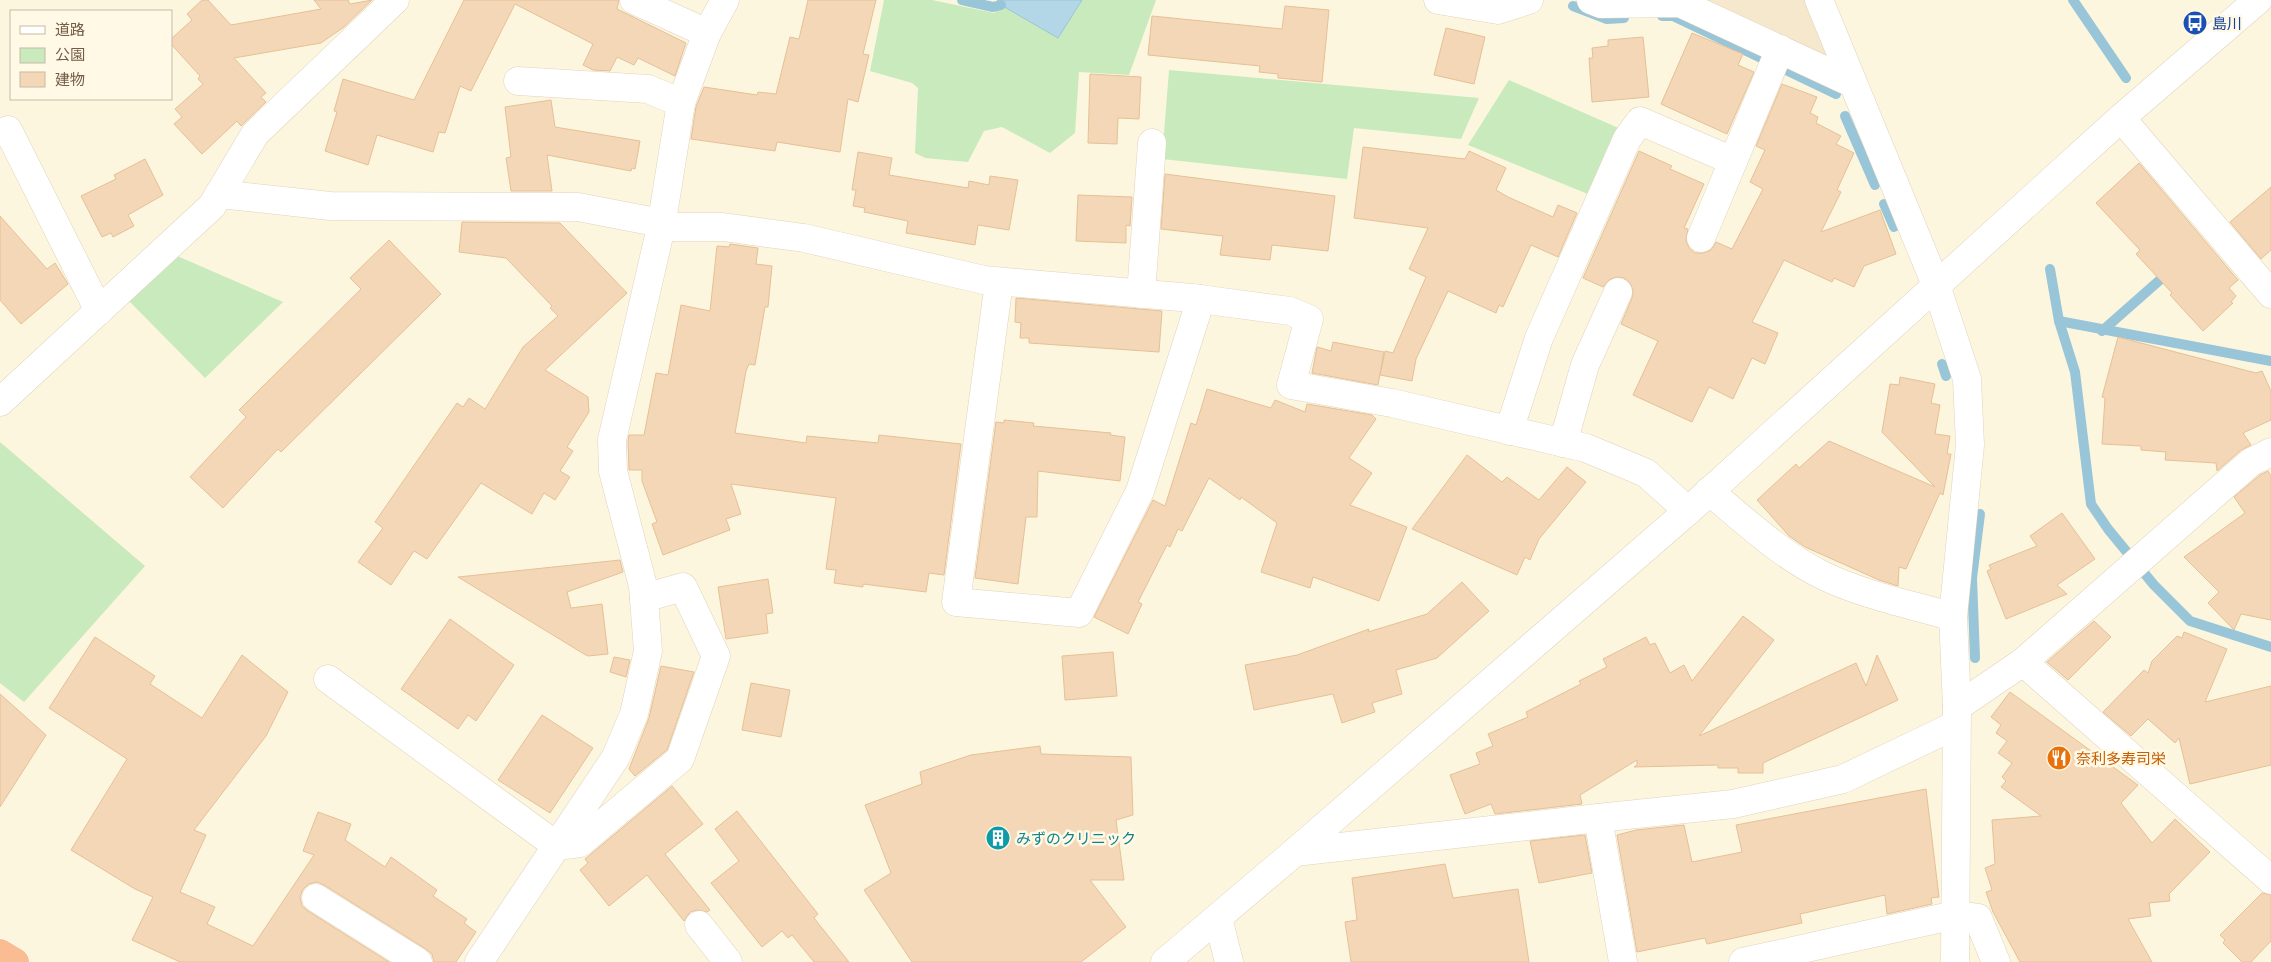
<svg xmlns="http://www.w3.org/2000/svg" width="2271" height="962" font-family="'Space Grotesk','Noto Sans JP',sans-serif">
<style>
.residential{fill:#f5e8cd}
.green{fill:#c9eabd}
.water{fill:#b3d7e6;stroke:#99c5d8}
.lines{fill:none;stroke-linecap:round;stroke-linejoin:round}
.stream{stroke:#99c5d8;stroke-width:10}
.building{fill:#f3d7b6;stroke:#e6c096}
.minor-casing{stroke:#e1d2bb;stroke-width:29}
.highway-casing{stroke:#fff;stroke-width:29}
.minor{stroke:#fff;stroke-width:28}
.highway{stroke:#fabd93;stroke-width:28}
.labels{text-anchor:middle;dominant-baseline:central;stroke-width:5;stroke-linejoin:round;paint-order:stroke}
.transit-label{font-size:15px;fill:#164399;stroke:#fff9e6;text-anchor:start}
.food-label{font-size:15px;fill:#c56008;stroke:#fff9e6;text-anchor:start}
.culture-label{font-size:15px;fill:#0d838f;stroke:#fff9e6;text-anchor:start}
</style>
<rect width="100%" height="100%" fill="#fdf6df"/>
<!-- residential -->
<polygon class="residential" points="1689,0 1807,0 1832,62"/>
<!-- green -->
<g class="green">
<polygon points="884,0 932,0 994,13 1001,5 1057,37 1082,0 1156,0 1129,75 1079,72 1075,133 1050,153 1002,127 984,131 968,162 925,158 915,153 918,88 912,83 870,71"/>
<polygon points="1169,70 1479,98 1461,139 1354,128 1347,179 1162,159"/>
<polygon points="1509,80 1623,130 1600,199 1468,145"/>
<polygon points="175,255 283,302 205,378 127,299"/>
<polygon points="0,442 145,566 24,702 0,683"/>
</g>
<!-- water -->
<polygon class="water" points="997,0 1082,0 1058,38 1001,5"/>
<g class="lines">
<!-- stream -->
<g class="stream">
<polyline points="962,0 993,7 1001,5"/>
<polyline points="2073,0 2126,78"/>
<polyline points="1573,6 1607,19 1624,18"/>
<polyline points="1662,16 1673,16 1759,57"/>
<polyline points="1786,70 1836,94"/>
<polyline points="1845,116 1875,185"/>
<polyline points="1884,204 1894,227"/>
<polyline points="2050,269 2059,321 2075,372 2091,504 2108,529 2154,585 2190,621 2271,647"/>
<polyline points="2059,321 2271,361"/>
<polyline points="2102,331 2170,271"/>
<polyline points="1942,364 1946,376"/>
<polyline points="1975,658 1972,578 1980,514"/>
</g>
</g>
<!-- building -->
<g class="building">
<polygon points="202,0 208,0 231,25 321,9 314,0 348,0 350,4 372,0 344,27 321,43 234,58 266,93 261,97 266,102 241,126 237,121 202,154 174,124 182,117 175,109 203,84 198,79 200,76 171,44 171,39 192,20 187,14"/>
<polygon points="464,0 619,0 617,9 686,43 675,76 638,58 634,65 617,57 610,71 593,70 583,65 593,44 515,4 471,91 460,86 445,133 439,132 433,152 377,135 368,165 325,151 337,112 334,111 343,79 414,100"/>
<polygon points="808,0 876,0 863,54 869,55 858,102 848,99 840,152 777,142 775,151 691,139 696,107 704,87 757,95 758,92 776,94 790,37 799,39"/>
<polygon points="1285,6 1329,10 1322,82 1278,78 1278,74 1259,72 1260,66 1148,55 1152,16 1282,29"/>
<polygon points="1446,28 1485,37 1474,84 1434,75"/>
<polygon points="1692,33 1743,54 1738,65 1754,72 1727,134 1661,104"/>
<polygon points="1643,37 1649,97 1592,102 1589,58 1593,58 1592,48 1608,46 1608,40"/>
<polygon points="1090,74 1141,77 1139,119 1118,118 1117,144 1088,143"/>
<polygon points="1782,84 1817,97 1810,113 1818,117 1816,123 1841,136 1836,144 1854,153 1837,190 1841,192 1821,232 1880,210 1896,254 1864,266 1854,287 1834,278 1832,282 1784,260 1752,322 1778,333 1765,364 1752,358 1733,399 1709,387 1692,422 1633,395 1658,341 1621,324 1632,298 1633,290 1630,283 1624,278 1616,277 1609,280 1603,287 1583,278 1639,151 1672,166 1670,169 1704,184 1684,228 1688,229 1686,240 1689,248 1695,253 1703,253 1711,250 1716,242 1732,249 1763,189 1750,182 1765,150 1756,146"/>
<polygon points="551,100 555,127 640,141 635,169 632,168 631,171 547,155 552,191 511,191 506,158 511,157 505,107"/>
<polygon points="1363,147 1465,159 1469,151 1506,168 1496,190 1508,197 1553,217 1558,205 1577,213 1558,257 1531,245 1503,307 1499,305 1496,313 1448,291 1416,359 1412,381 1380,375 1385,351 1393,353 1426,277 1409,269 1428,228 1354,218"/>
<polygon points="858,152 892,158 889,175 968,188 969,181 989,185 990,176 1018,180 1009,230 978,225 975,245 906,233 908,221 864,212 865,208 853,206 856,190 852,190"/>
<polygon points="145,159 163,195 128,215 134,226 113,237 111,233 102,237 81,196 116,179 114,175"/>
<polygon points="2139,163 2238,280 2229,288 2236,296 2231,302 2233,303 2203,331 2170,295 2172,293 2136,254 2140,250 2096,203"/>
<polygon points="1165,174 1335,196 1328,251 1272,245 1270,260 1220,255 1223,236 1161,229"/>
<polygon points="2271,187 2271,250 2261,259 2230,222"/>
<polygon points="1078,195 1132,197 1130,226 1126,225 1126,243 1076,241"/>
<polygon points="0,216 47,269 55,263 68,284 21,324 0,300"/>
<polygon points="462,222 560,223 627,293 545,370 588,397 589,412 567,447 573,451 560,471 570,477 555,500 544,493 532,514 481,483 427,559 414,551 391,585 358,562 383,528 375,522 457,403 463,407 469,398 485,409 523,347 558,316 550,308 552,306 506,258 459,252"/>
<polygon points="389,240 441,294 281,452 278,449 223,508 190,477 246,417 239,410 361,289 350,278"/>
<polygon points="730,244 758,248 756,264 772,266 768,307 765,307 755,365 749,364 746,371 735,433 806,443 807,436 878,443 879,435 961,444 944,575 929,573 926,592 863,584 863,587 834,583 836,570 826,569 836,498 731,484 741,514 726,519 730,530 663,555 652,524 657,522 642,481 642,470 629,470 628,442 629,435 644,435 656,373 668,375 681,305 710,311 717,246 729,247"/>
<polygon points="1016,298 1162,311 1159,352 1029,343 1029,338 1020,338 1021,323 1015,322"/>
<polygon points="2118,337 2256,373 2262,371 2271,391 2271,420 2243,433 2251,445 2241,450 2217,471 2216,463 2165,460 2166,452 2141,450 2141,446 2102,444 2105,398 2102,397"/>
<polygon points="1333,342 1384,352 1378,385 1312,373 1317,347 1331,351"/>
<polygon points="1900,377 1935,384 1931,403 1940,405 1935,434 1950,436 1947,454 1951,454 1943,495 1940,493 1906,569 1899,567 1898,586 1879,580 1805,547 1789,536 1757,500 1796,464 1799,468 1829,441 1935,487 1882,432 1890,384 1899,385"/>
<polygon points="1207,389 1271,408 1275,400 1305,412 1307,404 1372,415 1376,419 1349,458 1372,473 1350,505 1407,527 1379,601 1313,577 1310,588 1261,572 1277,523 1241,497 1240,500 1209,478 1182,531 1178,529 1170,547 1167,545 1138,602 1142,604 1128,634 1094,617 1153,500 1165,506 1191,423 1196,425"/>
<polygon points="1004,420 1034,423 1033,426 1111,433 1110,435 1125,437 1120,481 1038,471 1037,517 1026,517 1018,584 975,578 996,422 1004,423"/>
<polygon points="1467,455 1502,482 1507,477 1539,500 1567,467 1586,482 1539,539 1530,560 1525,557 1517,575 1412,529"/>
<polygon points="2268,471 2271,476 2271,620 2241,614 2234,630 2208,603 2219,592 2184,557 2245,513 2234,497 2260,475"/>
<polygon points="2062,513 2095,559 2057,585 2067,594 2006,619 1987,571 1991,569 1989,565 2037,546 2030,536"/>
<polygon points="620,560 623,572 567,592 571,608 602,604 608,654 588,656 584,654 458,577"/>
<polygon points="768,579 773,613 766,614 768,633 726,639 718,587"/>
<polygon points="1462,582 1489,611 1437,658 1396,670 1402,694 1372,703 1375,712 1342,723 1333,694 1254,710 1245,665 1297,655 1369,629 1368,632 1427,614"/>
<polygon points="1743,616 1774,640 1699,736 1856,663 1866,686 1877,655 1898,700 1763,763 1763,773 1738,773 1738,768 1718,768 1718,765 1634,767 1637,765 1637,760 1580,795 1582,804 1495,814 1491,804 1465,814 1450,775 1480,764 1476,753 1493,746 1488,734 1528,717 1526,712 1581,684 1579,681 1607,667 1603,659 1646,637 1650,645 1655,643 1670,673 1684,665 1692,681"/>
<polygon points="450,619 514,665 476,721 468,715 458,729 401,689"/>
<polygon points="2094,621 2111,637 2068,680 2047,662"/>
<polygon points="2184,632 2227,649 2205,702 2271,686 2271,765 2190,784 2179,738 2175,743 2148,719 2131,736 2103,712 2144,670 2148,673 2152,661 2177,636 2182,638"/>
<polygon points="95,637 155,676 150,684 202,718 242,655 288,692 266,736 194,830 206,835 180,892 215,907 207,924 253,946 314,855 303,851 318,812 351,824 345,840 385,867 391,857 437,890 433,896 467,919 464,923 476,932 456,962 434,962 432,954 426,949 324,885 317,882 309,884 303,889 300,897 302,906 308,911 389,962 180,962 132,940 153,897 135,889 71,850 127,759 49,708"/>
<polygon points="1113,652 1117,696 1065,700 1062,656"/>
<polygon points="614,657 630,660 626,677 610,672"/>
<polygon points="661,666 694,672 667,750 635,776 629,769 649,718"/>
<polygon points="751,683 790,690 781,737 742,730"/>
<polygon points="2010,692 2138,785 2121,803 2152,843 2175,819 2210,852 2169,894 2170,901 2149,903 2151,916 2128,919 2152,962 2020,962 1993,912 1986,892 1992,890 1985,868 1995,864 1992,820 2041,816 2001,787 2006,781 2002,777 2012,763 1998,753 2007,741 1996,733 2001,725 1991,717"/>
<polygon points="0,694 46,735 0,807"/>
<polygon points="542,715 593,748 550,813 498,780"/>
<polygon points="1040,746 1041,754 1131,757 1133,815 1116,820 1124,880 1090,880 1126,927 1081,962 912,962 864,890 891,873 865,805 922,784 920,772 971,755"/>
<polygon points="672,786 703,824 665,854 710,910 707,912 697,910 690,912 684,921 647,875 609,906 580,870 588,863 585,859"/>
<polygon points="1926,789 1939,897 1931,898 1932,904 1887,914 1885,895 1800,914 1802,923 1707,944 1705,938 1637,952 1617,835 1636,830 1684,825 1692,862 1742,852 1736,825"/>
<polygon points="737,811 818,914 814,918 849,962 814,962 792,935 788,938 782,931 762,947 711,883 739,861 715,829"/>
<polygon points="1585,835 1592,873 1539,883 1530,841"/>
<polygon points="1445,864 1453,898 1518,889 1529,962 1351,962 1345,922 1357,920 1352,878"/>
<polygon points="2262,893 2271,895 2271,941 2251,962 2242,962 2223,943 2225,940 2220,935"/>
</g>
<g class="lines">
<defs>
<g id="minor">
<polyline points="634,0 707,33"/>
<polyline points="1438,0 1498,10 1529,0"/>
<polyline points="1591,0 1601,4 1680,3 1852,83"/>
<polyline points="1819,0 1936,285 1967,379 1970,445 1953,617 1957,707 1955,962"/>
<polyline points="518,81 648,89 681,103"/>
<polyline points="2121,118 2271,294"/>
<polyline points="8,130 99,311"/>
<polyline points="219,194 330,206 578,207 661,223"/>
<polyline points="661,227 723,227 804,238 984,280 1192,298 1290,311 1309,319 1291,385 1392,403 1586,448 1646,473 1688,511"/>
<polyline points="1701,238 1780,49"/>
<polyline points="999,282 956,602 1079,613 1140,491 1201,299"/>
<polyline points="1141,294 1152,143"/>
<polyline points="0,402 212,206 255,134 395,0"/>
<polyline points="1509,431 1539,338 1627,139 1640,121 1733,161"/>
<polyline points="1563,443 1585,365 1618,292"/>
<path d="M1709 491C1745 521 1780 554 1822 575 1863 595 1909 604 1953 617"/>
<polyline points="2023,662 2271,880"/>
<polyline points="328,679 557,846 580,843 680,759 716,656 683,587 644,598"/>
<polyline points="1957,707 2023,662 2251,462 2271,452"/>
<polyline points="1598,818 1623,962"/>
<polyline points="1295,852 1598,818 1733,804 1843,779 1956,725"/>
<polyline points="316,898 418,962"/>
<polyline points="1218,918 1229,962"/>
<polyline points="699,925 728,962"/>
<polyline points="479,962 616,757 634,714 648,651 643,586 613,471 612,440 661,227 681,103 707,33 725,0"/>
<polyline points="1165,962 1295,852 1688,511 2121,118 2258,0"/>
<polyline points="1743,962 1955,915 1978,918 1996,962"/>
</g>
<polyline id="highway" points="0,953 15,962"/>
</defs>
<!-- minor casing -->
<use href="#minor" class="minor-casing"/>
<!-- highway casing -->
<use href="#highway" class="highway-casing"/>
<!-- minor -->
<use href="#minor" class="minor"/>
<!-- highway -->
<use href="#highway" class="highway"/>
</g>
<!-- icons -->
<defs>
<symbol id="bus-disc" viewBox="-11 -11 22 22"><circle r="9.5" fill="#1a4fb4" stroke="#fff9e6"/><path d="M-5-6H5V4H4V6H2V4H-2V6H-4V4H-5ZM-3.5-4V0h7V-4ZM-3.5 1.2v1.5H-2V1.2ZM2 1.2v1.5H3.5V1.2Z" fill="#fff"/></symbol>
<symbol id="restaurant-disc" viewBox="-11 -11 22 22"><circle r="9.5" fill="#e8710a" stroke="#fff9e6"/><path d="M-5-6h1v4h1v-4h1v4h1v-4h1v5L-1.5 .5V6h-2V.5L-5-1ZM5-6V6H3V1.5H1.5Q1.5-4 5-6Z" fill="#fff"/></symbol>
<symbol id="building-disc" viewBox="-11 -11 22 22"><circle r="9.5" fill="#0f9aa8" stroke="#fff9e6"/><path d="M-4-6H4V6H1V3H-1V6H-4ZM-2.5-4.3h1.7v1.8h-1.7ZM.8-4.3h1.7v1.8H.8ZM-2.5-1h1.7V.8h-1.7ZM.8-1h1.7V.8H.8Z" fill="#fff"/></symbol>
</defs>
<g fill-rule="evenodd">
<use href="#bus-disc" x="2181" y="9" width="28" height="28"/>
<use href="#restaurant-disc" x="2045" y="744" width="28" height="28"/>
<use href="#building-disc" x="984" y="824" width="28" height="28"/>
</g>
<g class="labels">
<!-- transit labels -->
<g class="transit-label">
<text x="2212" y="23">島川</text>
</g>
<!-- food labels -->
<g class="food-label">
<text x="2076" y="758">奈利多寿司栄</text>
</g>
<!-- culture labels -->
<g class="culture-label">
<text x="1016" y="838">みずのクリニック</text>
</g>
</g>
<!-- legend -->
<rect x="10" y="10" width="162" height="90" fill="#fff9e6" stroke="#c7bba6"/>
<rect x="20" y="26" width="25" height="8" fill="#ffffff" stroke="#c7bba6"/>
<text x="55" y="35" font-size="15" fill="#735d46">道路</text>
<rect x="20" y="48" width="25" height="15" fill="#c9eabd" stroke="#c7bba6"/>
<text x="55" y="60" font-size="15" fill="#735d46">公園</text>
<rect x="20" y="72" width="25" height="15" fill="#f3d7b6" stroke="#c7bba6"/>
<text x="55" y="85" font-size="15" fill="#735d46">建物</text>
</svg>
